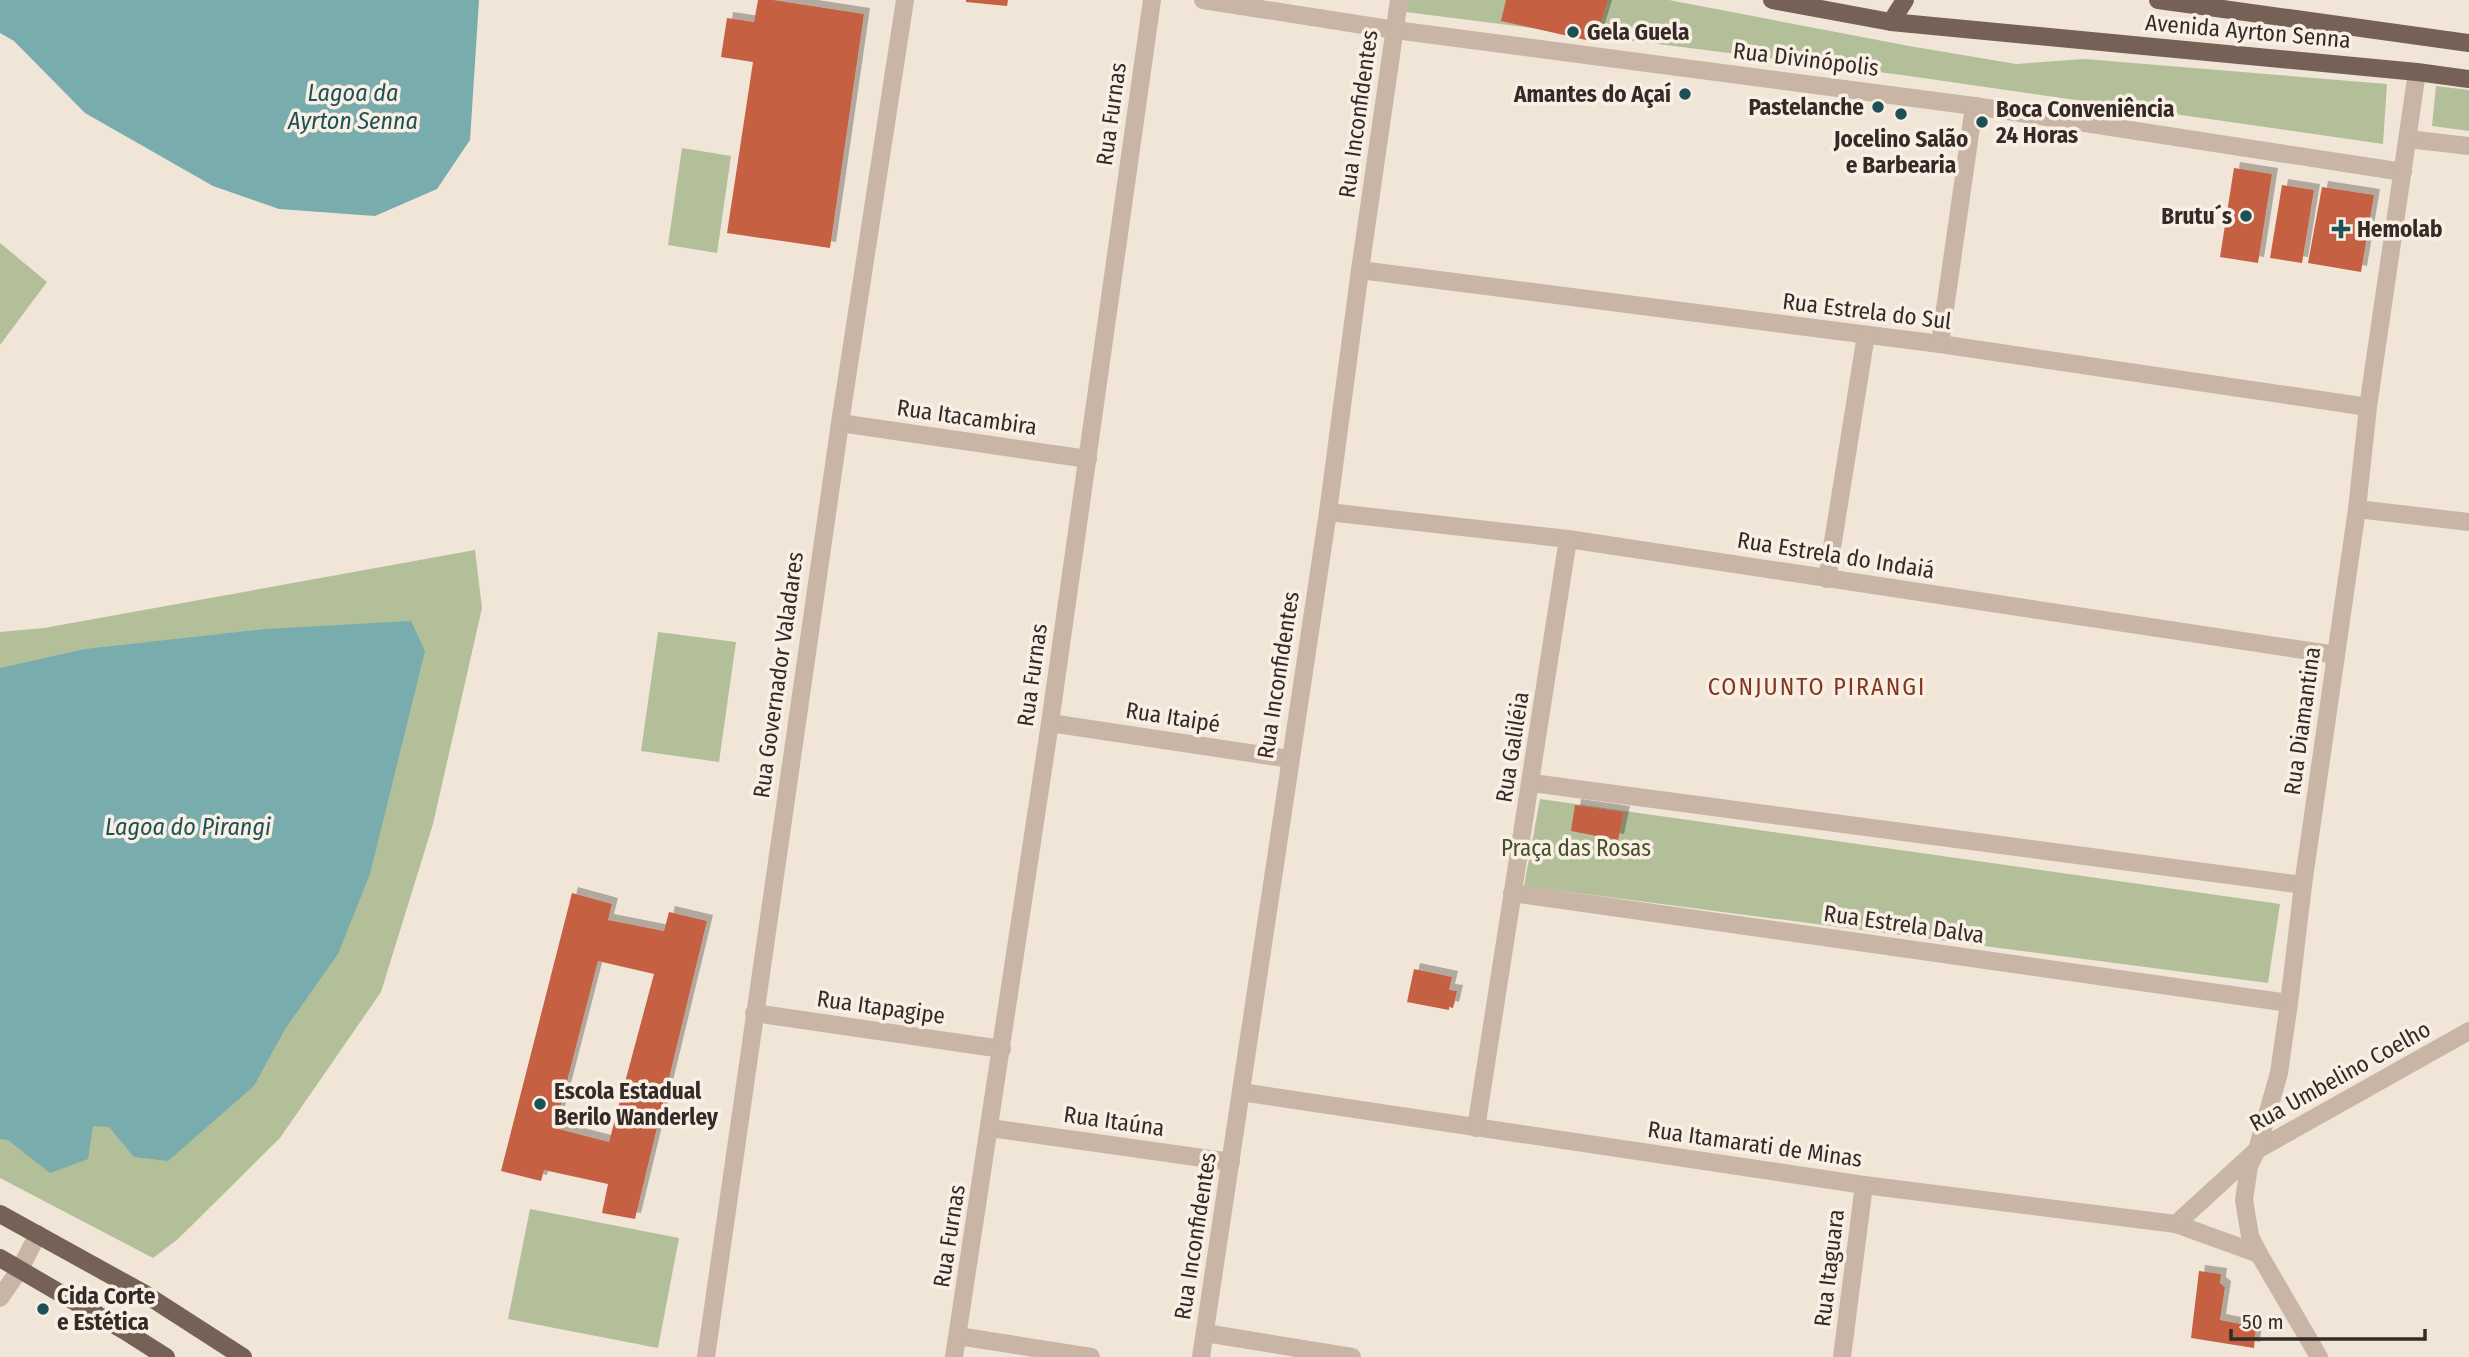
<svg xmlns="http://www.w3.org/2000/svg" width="2469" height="1357" font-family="'Fira Sans Condensed',sans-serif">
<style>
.green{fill:#b3bf99}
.water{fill:#78acad}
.building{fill:#c56042;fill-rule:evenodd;filter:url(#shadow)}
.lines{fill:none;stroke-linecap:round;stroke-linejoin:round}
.minor{stroke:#c8b5a5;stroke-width:18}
.major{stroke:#766157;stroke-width:18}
.poi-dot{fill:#1c5255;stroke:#f9efe5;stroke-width:2.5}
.labels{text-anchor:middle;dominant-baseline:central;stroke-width:7;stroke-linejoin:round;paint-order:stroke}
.street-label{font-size:23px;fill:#342a26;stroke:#f9efe5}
.poi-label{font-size:23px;font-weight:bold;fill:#342a26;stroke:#f9efe5;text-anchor:start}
.park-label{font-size:23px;fill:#44522a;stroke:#f9efe5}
.water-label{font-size:24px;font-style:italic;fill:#1c5255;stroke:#f9efe5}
.neighbourhood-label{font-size:24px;letter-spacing:2px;fill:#823620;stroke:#f9efe5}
</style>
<defs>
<filter id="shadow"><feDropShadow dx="6" dy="-6" stdDeviation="0" flood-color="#0004"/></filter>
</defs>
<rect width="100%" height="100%" fill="#f1e5d8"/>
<!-- green -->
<g class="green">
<polygon points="1408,0 1669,0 1909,46 2016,64 2084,59 2387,84 2383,144 1902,75 1406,12"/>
<polygon points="2436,86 2469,90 2469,131 2432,126"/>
<polygon points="682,148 731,156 717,253 668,245"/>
<polygon points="0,243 47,282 0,345"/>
<polygon points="475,550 482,608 433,824 381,992 280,1138 178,1239 153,1258 0,1178 0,632 44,628"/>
<polygon points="658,632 736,642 719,762 641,751"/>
<polygon points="1540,799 2280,904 2268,983 1524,886"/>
<polygon points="530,1209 679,1238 658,1348 508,1319"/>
</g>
<!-- water -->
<g class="water">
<polygon points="0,0 479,0 470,140 437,189 375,216 279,209 213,186 85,113 14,41 0,33"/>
<polygon points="411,621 425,651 370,874 338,954 285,1029 254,1086 168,1161 134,1157 109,1127 93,1126 88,1159 50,1173 8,1140 0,1139 0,668 85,649 265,629"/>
</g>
<!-- building -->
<g class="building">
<polygon points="758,0 773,0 864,14 830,248 727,233 753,62 721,57 727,18 754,22"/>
<polygon points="966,0 1008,0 1007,6 966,2"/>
<polygon points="1506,0 1608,0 1595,42 1501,21"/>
<polygon points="2234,168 2272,174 2258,263 2220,257"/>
<polygon points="2282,185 2314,190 2302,263 2270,258"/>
<polygon points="2322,187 2374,195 2361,272 2308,263"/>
<polygon points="1575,805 1624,812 1618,840 1571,831"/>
<path d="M572 893 612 904 608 920 664 931 669 912 707 921 635 1219 602 1213 608 1184 544 1170 541 1181 501 1171ZM598 961 654 974 609 1142 555 1128Z"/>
<polygon points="1414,969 1452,977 1449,990 1457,991 1453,1008 1449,1007 1449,1010 1407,1002"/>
<polygon points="2199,1271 2221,1274 2220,1283 2225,1287 2220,1320 2256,1327 2254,1348 2191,1338"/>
</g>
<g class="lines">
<!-- minor -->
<g class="minor">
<polyline points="1203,0 1395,30 1974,106 2403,172"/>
<polyline points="2408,139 2469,146"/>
<polyline points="1360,270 1940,344 2368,407"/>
<polyline points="1940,344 1974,106"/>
<polyline points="840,423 1088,459"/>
<polyline points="2357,509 2469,522"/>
<polyline points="1328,512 1568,539 2336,655"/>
<polyline points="1827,579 1866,335"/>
<polyline points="1050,723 1290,759"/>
<polyline points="1532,783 2303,885"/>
<polyline points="1512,893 2289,1003"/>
<polyline points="754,1013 1002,1049"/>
<polyline points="1241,1092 1864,1185 2176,1224 2259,1254"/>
<polyline points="990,1128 1231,1162"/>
<path d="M1476 1128C1506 932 1539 736 1568 539"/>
<polyline points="2176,1224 2257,1150 2469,1031"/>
<polyline points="0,1298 20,1269 38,1234"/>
<polyline points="1205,1333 1352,1357"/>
<polyline points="958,1336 1091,1357"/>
<polyline points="706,1357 840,423 905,0"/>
<polyline points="954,1357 1050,723 1152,0"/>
<polyline points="1201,1357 1328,512 1360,270 1399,0"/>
<polyline points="1842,1357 1864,1185"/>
<polyline points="2319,1357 2259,1254 2250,1236 2244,1200 2249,1166 2257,1150 2279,1073 2289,1003 2303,885 2357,509 2368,407 2417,72"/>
</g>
<!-- major -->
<g class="major">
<polyline points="1772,0 1891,22 2417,72 2469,79"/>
<polyline points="2158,0 2469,43"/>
<polyline points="1891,22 1905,0"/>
<polyline points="0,1214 145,1294 243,1357"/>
<polyline points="0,1258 125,1331 166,1357"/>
</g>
</g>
<!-- markers -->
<g class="poi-dot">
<circle cx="1573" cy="32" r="7"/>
<circle cx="1685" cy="94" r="7"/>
<circle cx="1878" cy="107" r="7"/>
<circle cx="1901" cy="114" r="7"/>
<circle cx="1982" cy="122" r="7"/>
<circle cx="2246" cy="216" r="7"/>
<path d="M2337.5 218.5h7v7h7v7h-7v7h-7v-7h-7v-7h7z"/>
<circle cx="540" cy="1104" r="7"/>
<circle cx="43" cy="1309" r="7"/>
</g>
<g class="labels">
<!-- street labels -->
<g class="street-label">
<text transform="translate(2248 31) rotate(5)">Avenida Ayrton Senna</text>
<text transform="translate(1806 59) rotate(7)">Rua Divinópolis</text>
<text transform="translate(1111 114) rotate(-82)">Rua Furnas</text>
<text transform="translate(1358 114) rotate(-82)">Rua Inconfidentes</text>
<text transform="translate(1867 311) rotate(7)">Rua Estrela do Sul</text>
<text transform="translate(967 417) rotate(8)">Rua Itacambira</text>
<text transform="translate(1836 555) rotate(9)">Rua Estrela do Indaiá</text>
<text transform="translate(778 675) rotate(-82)">Rua Governador Valadares</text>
<text transform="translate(1032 675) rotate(-82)">Rua Furnas</text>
<text transform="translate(1278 675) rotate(-81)">Rua Inconfidentes</text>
<text transform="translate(1173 717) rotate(9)">Rua Itaipé</text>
<text transform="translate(2302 721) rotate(-82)">Rua Diamantina</text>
<text transform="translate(1512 747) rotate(-81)">Rua Galiléia</text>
<text transform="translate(1904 924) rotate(8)">Rua Estrela Dalva</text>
<text transform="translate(881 1007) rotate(8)">Rua Itapagipe</text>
<text transform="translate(2340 1076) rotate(-29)">Rua Umbelino Coelho</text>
<text transform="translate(1114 1121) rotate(8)">Rua Itaúna</text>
<text transform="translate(1755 1144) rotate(8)">Rua Itamarati de Minas</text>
<text transform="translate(949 1236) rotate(-81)">Rua Furnas</text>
<text transform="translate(1195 1236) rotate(-81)">Rua Inconfidentes</text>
<text transform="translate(1829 1268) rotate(-83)">Rua Itaguara</text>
</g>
<!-- poi labels -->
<g class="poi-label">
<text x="1587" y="32">Gela Guela</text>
<text x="1671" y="94" text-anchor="end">Amantes do Açaí</text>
<text x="1864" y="107" text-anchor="end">Pastelanche</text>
<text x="1996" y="109">Boca Conveniência<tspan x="1996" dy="26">24 Horas</tspan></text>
<text x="1901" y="139" text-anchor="middle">Jocelino Salão<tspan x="1901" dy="26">e Barbearia</tspan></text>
<text x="2232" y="216" text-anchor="end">Brutu´s</text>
<text x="2357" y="229">Hemolab</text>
<text x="554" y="1091">Escola Estadual<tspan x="554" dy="26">Berilo Wanderley</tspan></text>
<text x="57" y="1296">Cida Corte<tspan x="57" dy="26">e Estética</tspan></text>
</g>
<!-- park labels -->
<g class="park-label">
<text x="1576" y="848">Praça das Rosas</text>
</g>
<!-- water labels -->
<g class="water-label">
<text x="353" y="93">Lagoa da<tspan x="353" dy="28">Ayrton Senna</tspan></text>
<text x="188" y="827">Lagoa do Pirangi</text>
</g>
<!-- neighbourhood labels -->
<g class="neighbourhood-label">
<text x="1817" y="687">CONJUNTO PIRANGI</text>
</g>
</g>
<!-- scale -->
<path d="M2231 1329v10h194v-10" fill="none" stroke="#342a26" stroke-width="3.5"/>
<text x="2242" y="1329" font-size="21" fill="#342a26" stroke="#f9efe5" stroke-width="5" paint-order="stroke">50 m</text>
</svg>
